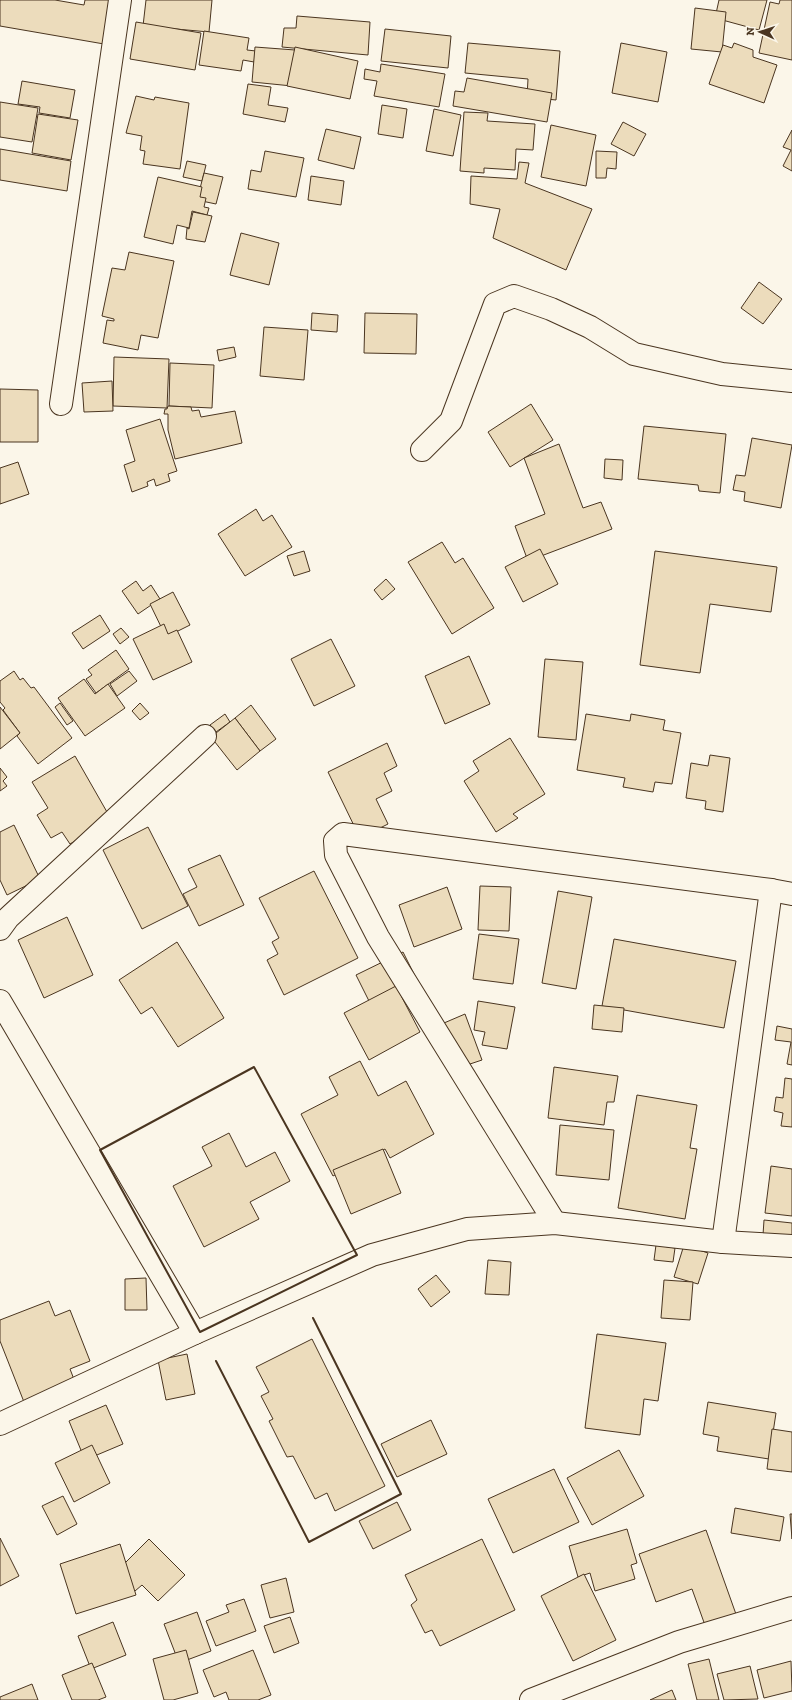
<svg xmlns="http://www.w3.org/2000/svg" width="792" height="1700" font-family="'Zilla Slab',serif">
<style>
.building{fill:#ecdcbc;stroke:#4a3520}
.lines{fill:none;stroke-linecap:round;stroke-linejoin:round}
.street-casing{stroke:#4a3520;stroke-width:24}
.street{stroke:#fbf6e9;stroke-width:22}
.wall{stroke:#4a3520;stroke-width:2}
</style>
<rect width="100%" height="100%" fill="#fbf6e9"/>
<!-- building -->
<g class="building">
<polygon points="0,0 55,0 84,5 85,0 110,0 104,44 0,26"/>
<polygon points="146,0 212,0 209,32 143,26"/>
<polygon points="719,0 767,0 759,30 715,18"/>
<polygon points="780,0 792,0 792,60 759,53 770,2 779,4"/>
<polygon points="695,8 726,12 722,52 691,49"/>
<polygon points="297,16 370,22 368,55 282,47 284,28 296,28"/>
<polygon points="136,22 201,33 195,70 130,59"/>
<polygon points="385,29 451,36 448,68 381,61"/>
<polygon points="204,31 249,38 247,50 256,51 254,62 243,60 241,71 199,65"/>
<polygon points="468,43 560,51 556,100 527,97 528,79 465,73"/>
<polygon points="621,43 667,52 658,102 612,93"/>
<polygon points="734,43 753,50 753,57 777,65 764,103 709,84 723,45 732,48"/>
<polygon points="255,47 295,50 292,86 252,82"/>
<polygon points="295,47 358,61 350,99 287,86"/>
<polygon points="381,64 445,74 439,107 374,96 377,81 364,79 365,69 380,72"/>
<polygon points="467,78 552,93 547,122 453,106 455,91 464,92"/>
<polygon points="22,81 75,90 70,118 39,113 40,107 18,104"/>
<polygon points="248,84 271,87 268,105 288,108 285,122 243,114"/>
<polygon points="136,96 154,100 155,97 189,103 180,169 143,164 145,151 140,150 142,136 126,133"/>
<polygon points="0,102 38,108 32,142 0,137"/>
<polygon points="382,105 407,109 403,138 378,134"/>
<polygon points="434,109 461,115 453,156 426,151"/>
<polygon points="464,112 488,113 487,121 535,124 533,150 516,149 515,170 484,168 484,173 460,171"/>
<polygon points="38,114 78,120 71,160 32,153"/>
<polygon points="623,122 646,134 634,156 611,144"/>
<polygon points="551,125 596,135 586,186 541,177"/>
<polygon points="326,129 361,137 354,169 318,160"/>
<polygon points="792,130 792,171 783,166 791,150 783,147"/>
<polygon points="0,149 71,161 67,191 0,180"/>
<polygon points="265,151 304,158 296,197 248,189 251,170 261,172"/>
<polygon points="596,151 617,152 616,169 607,168 606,178 596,178"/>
<polygon points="187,161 206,165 202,181 183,177"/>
<polygon points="519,162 529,163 525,183 592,209 566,270 493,238 500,209 470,204 471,176 517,179"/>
<polygon points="204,173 223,177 216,204 197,200"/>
<polygon points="311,176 344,181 341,205 308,200"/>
<polygon points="158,177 202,187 200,197 206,198 204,207 209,208 207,215 192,211 189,228 177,225 173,244 144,237"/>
<polygon points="193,212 212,216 205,242 186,239 187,228 189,229"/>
<polygon points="241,233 279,243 269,285 230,275"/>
<polygon points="129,252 174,261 158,338 141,335 138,350 103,343 107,320 114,321 114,319 102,316 112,268 125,270"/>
<polygon points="759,282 782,299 763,324 741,308"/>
<polygon points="312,313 338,315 337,332 311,330"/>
<polygon points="365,313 417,314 416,354 364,353"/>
<polygon points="264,327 308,330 304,380 260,376"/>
<polygon points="234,347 236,357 219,361 217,350"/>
<polygon points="114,357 169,359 167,408 113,406"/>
<polygon points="170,363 214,365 212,408 169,406"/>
<polygon points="112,381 113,411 84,412 82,383"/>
<polygon points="0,389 38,390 38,442 0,442"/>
<polygon points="531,404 553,440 510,467 488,432"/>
<polygon points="168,406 191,407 192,411 199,410 201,417 235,411 242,443 175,459 168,430 168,414 164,414 165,409 167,409"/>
<polygon points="160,419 177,471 168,474 170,481 156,486 154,479 147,482 148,486 132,492 124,465 135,461 126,430"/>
<polygon points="644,426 726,434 720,493 699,491 698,485 638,479"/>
<polygon points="752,438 792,445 781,508 744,501 745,492 733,490 736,475 745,476"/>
<polygon points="559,444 583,508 601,502 612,529 528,561 515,526 545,514 524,458"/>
<polygon points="605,459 623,460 622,480 604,478"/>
<polygon points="18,462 29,494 0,504 0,468"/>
<polygon points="256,509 263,521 272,515 292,547 245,576 218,534"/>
<polygon points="442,542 455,563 463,558 494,608 452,634 408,562"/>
<polygon points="540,549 558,584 523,602 505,567"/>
<polygon points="304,551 310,571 294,576 287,556"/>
<polygon points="655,551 777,567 771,612 710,604 700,673 640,665"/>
<polygon points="386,579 395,589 382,600 374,590"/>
<polygon points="136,581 143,591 151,585 160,599 138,614 122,591"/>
<polygon points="173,592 190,625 166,637 150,604"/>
<polygon points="100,615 110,631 83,649 72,633"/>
<polygon points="164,624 168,634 177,630 192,662 153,680 133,639"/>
<polygon points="121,628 129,637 120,644 113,634"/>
<polygon points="331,639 355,686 314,706 291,659"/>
<polygon points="116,650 129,669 96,693 86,679 92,675 88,670"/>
<polygon points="469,656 490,704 445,724 425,676"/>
<polygon points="545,659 583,662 576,740 538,737"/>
<polygon points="14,671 20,680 23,678 31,688 34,687 72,738 38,764 17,736 20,733 3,710 5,708 0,702 0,681"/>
<polygon points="129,671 137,681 117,696 110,684"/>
<polygon points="84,679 95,694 108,684 125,708 85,736 58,698"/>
<polygon points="60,703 73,721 67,725 55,707"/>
<polygon points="140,703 149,713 140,720 132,711"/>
<polygon points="251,705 276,739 260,751 235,718"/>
<polygon points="0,707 20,733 0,749"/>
<polygon points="225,714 230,722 216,732 210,725"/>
<polygon points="586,714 630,721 631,714 665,720 663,730 681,733 672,784 655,782 653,792 623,787 625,778 577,770"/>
<polygon points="235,718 260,751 237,770 211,737"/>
<polygon points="510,738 545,794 513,814 518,818 496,832 464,781 479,771 473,761"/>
<polygon points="387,743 397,766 384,773 392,791 376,799 388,824 360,838 328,772"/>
<polygon points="710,755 730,758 723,812 705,809 706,801 686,798 691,763 708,766"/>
<polygon points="75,756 111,819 70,844 62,832 51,838 37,815 48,808 32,782"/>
<polygon points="0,768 7,777 3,781 7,786 0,791"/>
<polygon points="14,825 40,879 7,895 0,880 0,832"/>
<polygon points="148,827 188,906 142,929 103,850"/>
<polygon points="220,855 244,905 199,926 183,894 197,887 188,869"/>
<polygon points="314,871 358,958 284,995 267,960 278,954 272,942 279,938 259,898"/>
<polygon points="480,886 511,887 509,931 478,930"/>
<polygon points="447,887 462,929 414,947 399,905"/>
<polygon points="558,891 592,897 576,989 542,983"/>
<polygon points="67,917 93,975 44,998 18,940"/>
<polygon points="479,934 519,939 513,984 473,979"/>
<polygon points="614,939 736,961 724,1028 602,1006"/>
<polygon points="177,942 224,1018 178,1047 152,1007 141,1014 119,980"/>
<polygon points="403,952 417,980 370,1003 356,975"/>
<polygon points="396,986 420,1032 369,1060 344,1013"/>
<polygon points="478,1001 515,1007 507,1049 482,1045 485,1032 474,1030"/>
<polygon points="594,1005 624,1008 622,1032 592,1029"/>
<polygon points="465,1014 482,1060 461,1067 444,1023"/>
<polygon points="777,1026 792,1029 792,1065 787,1064 791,1042 775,1040"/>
<polygon points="360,1061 378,1096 406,1081 434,1134 390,1158 385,1149 333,1176 301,1114 338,1095 329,1077"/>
<polygon points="554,1067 618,1076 614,1102 607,1102 604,1125 548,1118"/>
<polygon points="785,1078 792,1079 792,1127 781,1126 783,1113 774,1111 776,1097 783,1098"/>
<polygon points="637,1095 697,1105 690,1148 697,1149 685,1219 618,1208"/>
<polygon points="560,1125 614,1130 609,1180 556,1175"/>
<polygon points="229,1133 246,1167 275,1152 290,1181 250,1202 259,1219 204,1247 173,1186 212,1166 202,1147"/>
<polygon points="383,1149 401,1193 351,1214 333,1170"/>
<polygon points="771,1166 792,1169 792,1216 765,1213"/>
<polygon points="764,1220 792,1223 792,1253 762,1250"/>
<polygon points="656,1245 675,1248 673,1262 654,1260"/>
<polygon points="684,1245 708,1253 698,1284 674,1277"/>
<polygon points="488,1260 511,1262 509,1295 485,1294"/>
<polygon points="436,1275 450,1292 431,1307 418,1289"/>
<polygon points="146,1278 147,1310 125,1310 125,1279"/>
<polygon points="664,1280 693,1282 690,1320 661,1318"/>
<polygon points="49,1301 55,1316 70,1310 90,1361 70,1369 75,1382 24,1402 0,1341 0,1320"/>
<polygon points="597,1334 666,1343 658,1401 644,1399 640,1435 585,1428"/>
<polygon points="312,1339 385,1486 335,1511 327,1493 315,1499 293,1456 287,1457 269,1421 273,1419 261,1396 269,1392 256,1367"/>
<polygon points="187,1354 195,1394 166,1400 158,1360"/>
<polygon points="708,1402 776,1413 769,1459 717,1451 719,1437 703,1434"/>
<polygon points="106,1405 123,1444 85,1460 69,1421"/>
<polygon points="431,1420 447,1454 397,1477 381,1444"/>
<polygon points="772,1429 792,1432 792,1472 767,1469"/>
<polygon points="92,1445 110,1483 74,1502 55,1463"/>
<polygon points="619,1450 644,1496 592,1525 567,1478"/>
<polygon points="554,1469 579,1522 513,1553 488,1499"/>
<polygon points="63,1496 77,1524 57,1535 42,1506"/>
<polygon points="397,1502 411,1530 373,1549 359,1521"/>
<polygon points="735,1508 784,1517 780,1541 731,1533"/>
<polygon points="790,1514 792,1514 792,1539"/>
<polygon points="627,1529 637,1563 631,1565 635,1579 595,1591 590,1573 578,1577 569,1546"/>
<polygon points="706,1530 737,1617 706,1628 692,1589 656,1602 639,1554"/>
<polygon points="0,1538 19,1576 0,1586"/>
<polygon points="149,1539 185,1575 158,1601 142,1585 135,1591 116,1572"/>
<polygon points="482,1539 515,1610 440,1646 432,1630 425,1633 411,1605 417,1600 405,1575"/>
<polygon points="120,1544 136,1595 76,1614 60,1564"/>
<polygon points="584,1574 616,1640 573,1661 541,1596"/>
<polygon points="286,1578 294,1612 270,1618 261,1585"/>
<polygon points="244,1599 256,1631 216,1646 206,1621 229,1612 226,1605"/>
<polygon points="197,1612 211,1651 179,1663 164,1624"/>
<polygon points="290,1617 299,1643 274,1653 264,1626"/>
<polygon points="113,1622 126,1655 91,1669 78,1636"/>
<polygon points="186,1650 198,1693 173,1700 164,1700 153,1659"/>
<polygon points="253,1650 271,1695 258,1700 229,1700 226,1692 214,1697 203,1670"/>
<polygon points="709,1659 719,1700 697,1700 688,1664"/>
<polygon points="791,1661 792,1691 764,1698 757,1670"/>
<polygon points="92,1663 106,1697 98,1700 72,1700 62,1675"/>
<polygon points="750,1666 758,1699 724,1700 717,1674"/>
<polygon points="32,1684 38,1700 0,1700 0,1697"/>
<polygon points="672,1690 676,1700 650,1700"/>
</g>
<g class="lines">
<defs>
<g id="street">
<polyline points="61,404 120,0"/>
<polyline points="422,450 451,421 495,304 514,296 551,309 590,327 634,354 722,374 792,381"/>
<polyline points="0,929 8,918 205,736"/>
<polyline points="0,1001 195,1333"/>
<polyline points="555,1223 378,937 336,855 335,841 343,834 771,890 792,894"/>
<polyline points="723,1242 771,890"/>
<polyline points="0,1424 195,1333 372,1255 467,1229 555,1223 723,1242 792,1246"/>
<polyline points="531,1700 679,1642 792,1608"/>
</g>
</defs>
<!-- street casing -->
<use href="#street" class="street-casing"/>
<!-- street -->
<use href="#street" class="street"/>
<!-- wall -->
<g class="wall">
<polygon points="254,1067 357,1255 200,1332 100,1150"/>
<polyline points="216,1361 309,1542 401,1494 313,1318"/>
</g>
</g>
<!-- north arrow -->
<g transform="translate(760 32) rotate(273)" stroke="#fbf6e9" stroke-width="3" paint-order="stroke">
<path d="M0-3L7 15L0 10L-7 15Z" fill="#4a3520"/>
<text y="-6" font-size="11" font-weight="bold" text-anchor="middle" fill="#4a3520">N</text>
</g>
</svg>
